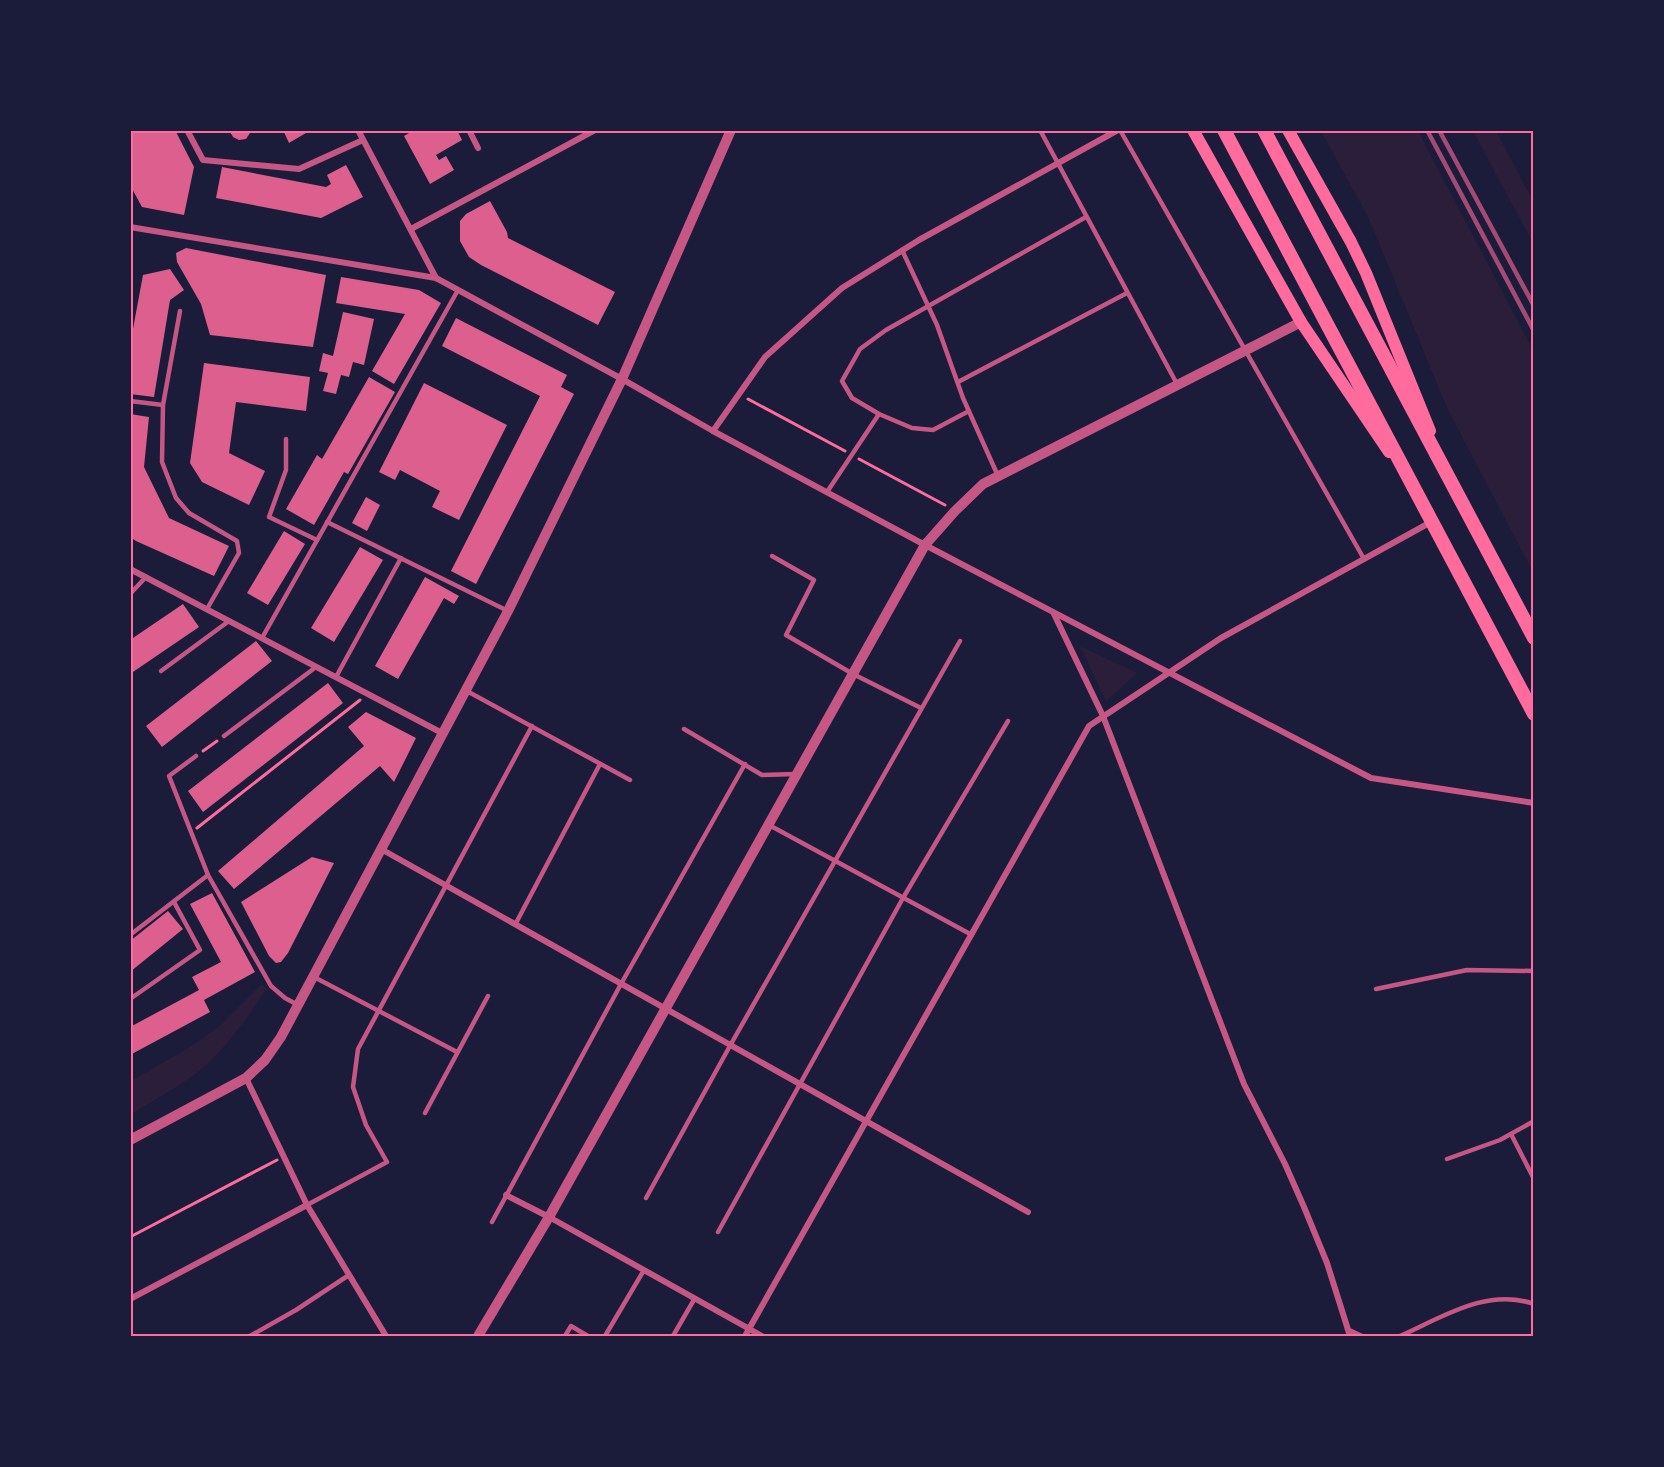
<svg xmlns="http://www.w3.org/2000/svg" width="1664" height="1467" font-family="'Titillium Web',sans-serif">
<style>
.green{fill:#2a1e3b}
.building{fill:#dd5f8e}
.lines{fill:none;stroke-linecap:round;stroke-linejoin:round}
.path{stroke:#ff6b9d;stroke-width:3}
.service{stroke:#c65784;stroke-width:4.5}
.minor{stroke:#c65784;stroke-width:6}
.tertiary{stroke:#c65784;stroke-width:10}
.secondary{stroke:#ff6b9d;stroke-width:12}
.trunk{stroke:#ff6b9d;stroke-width:14}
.rail{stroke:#a44b75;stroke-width:4.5}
.neatline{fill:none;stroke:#ff6b9d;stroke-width:2}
</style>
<rect width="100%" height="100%" fill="#1b1b3a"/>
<!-- green -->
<g class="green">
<polygon points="1321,131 1418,131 1533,350 1533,572 1447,408 1369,219"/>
<polygon points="1473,131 1496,131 1533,201 1533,243"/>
<polygon points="1080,646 1137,673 1106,701"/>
<path d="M262 984 267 989C248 1015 230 1044 205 1066 183 1085 156 1099 131 1114V1081L190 1047 221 1025Z"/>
</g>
<!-- building -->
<g class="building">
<polygon points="130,130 175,130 194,167 184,215 142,207 130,185"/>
<polygon points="229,130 252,130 246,139 239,140 233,137"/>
<polygon points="283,130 311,130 289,143"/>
<polygon points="414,130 457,130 462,140 436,155 439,160 446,156 454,170 430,184 404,136"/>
<polygon points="346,165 363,197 321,218 216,198 222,167 326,187 331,184 327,175"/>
<polygon points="490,201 507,232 508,238 615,292 598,325 481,265 469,257 460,241 460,221 466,214"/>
<polygon points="186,248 326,275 313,347 210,335 201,304 177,262 176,253"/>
<polygon points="170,269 184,290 170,300 154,397 130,394 130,345 143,275"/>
<polygon points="341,277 419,290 441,303 394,384 372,371 405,314 336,303"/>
<polygon points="343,312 374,319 364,365 353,362 349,377 341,375 336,394 323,391 328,373 319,371 323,353 333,356"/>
<polygon points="456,318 567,375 561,387 574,394 476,584 451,571 540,396 442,346"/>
<polygon points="204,363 310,377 306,411 236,402 229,453 265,471 249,505 202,482 190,463"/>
<polygon points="369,377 395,392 348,474 344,472 314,525 286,509 317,455 322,459"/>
<polygon points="424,383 507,425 459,520 432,507 440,491 400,470 395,480 379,472"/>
<polygon points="130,414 149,417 144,467 169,518 229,546 214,576 136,541 130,537"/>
<polygon points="366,497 380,505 367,531 352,523"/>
<polygon points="284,531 305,544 268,605 247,593"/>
<polygon points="360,547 383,560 334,642 311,628"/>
<polygon points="425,577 459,596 454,604 444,598 398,679 375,666"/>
<polygon points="183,604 199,627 130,674 130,640"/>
<polygon points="256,641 272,661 162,747 146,726"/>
<polygon points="328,683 343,703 203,812 188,791"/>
<polygon points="366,712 416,738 394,782 380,766 234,889 218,871 364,746 348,727"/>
<polygon points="312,857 334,863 288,953 281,962 276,963 269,956 241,902"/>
<polygon points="212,893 255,972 204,1000 210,1012 130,1055 130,1027 199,990 192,977 221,962 190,904"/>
<polygon points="168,911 183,929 130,972 130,941"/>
</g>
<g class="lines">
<!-- path -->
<g class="path">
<polyline points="748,399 845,451"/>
<polyline points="859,459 945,505"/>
<polyline points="203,751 217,741"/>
<polyline points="197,828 360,700"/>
<polyline points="130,1237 277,1160"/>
</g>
<!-- service -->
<g class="service">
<polyline points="1040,130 1177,384"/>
<polyline points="1120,130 1364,559"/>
<polyline points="902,250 937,325 963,398 998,476"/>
<polyline points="180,311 163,405 162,462 176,498 189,513 237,541 239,553 207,609"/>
<polyline points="958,382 1127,293"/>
<polyline points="130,401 163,405"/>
<polyline points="969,411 933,430 912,428 879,414 852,398 842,381 860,349 886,330 1086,217"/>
<polyline points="286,439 286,470 269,517 317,540"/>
<polyline points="827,492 879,414"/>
<polyline points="327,522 508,611"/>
<polyline points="772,556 814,580 786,635 853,674 921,708"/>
<polyline points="130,594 146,577"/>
<polyline points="262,638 458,290"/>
<polyline points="161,671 229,621"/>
<polyline points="336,677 401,558"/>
<polyline points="465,690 630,780"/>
<polyline points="684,729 762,775 796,774"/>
<polyline points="224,736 316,667"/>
<polyline points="196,756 169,776 208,875 271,986 285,998 298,1005"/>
<polyline points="769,825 972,935"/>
<polyline points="516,923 600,764"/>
<polyline points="130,935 208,875"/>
<polyline points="314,977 457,1052"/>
<polyline points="1376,989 1467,970 1534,971"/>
<polyline points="130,999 200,950 174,902"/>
<polyline points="425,1113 488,996"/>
<polyline points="1511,1134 1534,1179"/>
<polyline points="1447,1159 1500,1140 1534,1121"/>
<polyline points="646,1198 731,1044 960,641"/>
<polyline points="307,1205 387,1162 366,1125 353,1087 358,1049 532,726"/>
<polyline points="492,1222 621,984 745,764"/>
<polyline points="718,1232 903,898 1008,721"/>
<polyline points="1347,1329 1362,1336"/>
<polyline points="250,1336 296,1310 349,1275"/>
<polyline points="565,1336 571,1326 588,1336"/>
<polyline points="605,1336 644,1270"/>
<polyline points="673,1336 695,1298"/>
<path d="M1400 1336C1441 1318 1487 1287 1534 1304"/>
</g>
<!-- minor -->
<g class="minor">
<polyline points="187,130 203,160 299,169 363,140"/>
<polyline points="358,130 436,278"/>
<polyline points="469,130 478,148"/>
<polyline points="130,227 436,278 622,379 713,431 925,545 1371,778 1534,803"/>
<polyline points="411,229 595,130"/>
<polyline points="713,431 765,357 842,288 919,240 1118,130"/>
<polyline points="130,569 442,733"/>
<polyline points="1054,614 1103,716 1244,1084 1285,1164 1304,1207 1327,1263 1350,1336"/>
<polyline points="381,849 1028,1212"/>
<polyline points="246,1078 307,1205 386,1336"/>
<polyline points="506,1195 549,1217 762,1336"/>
<polyline points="130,1299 307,1205"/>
<polyline points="745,1336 1089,726 1221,638 1431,522"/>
</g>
<!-- tertiary -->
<g class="tertiary">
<polyline points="130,1140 246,1078 265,1060 281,1037 508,611 622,379 731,130"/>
<polyline points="478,1336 549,1217 925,545 955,511 983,484 1301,322"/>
</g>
<!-- secondary -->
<g class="secondary">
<polyline points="1193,130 1301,322 1389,452"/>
<polyline points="1288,130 1351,242 1366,273 1430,431"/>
</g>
<!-- trunk -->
<g class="trunk">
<polyline points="1224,130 1534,714"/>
<polyline points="1264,130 1534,638"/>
</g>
<!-- rail -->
<g class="rail">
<polyline points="1427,130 1534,331"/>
<polyline points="1439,130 1534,306"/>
</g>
</g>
<!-- border -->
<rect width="1664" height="1467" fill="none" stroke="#1b1b3a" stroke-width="264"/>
<rect x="132" y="132" width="1400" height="1203" class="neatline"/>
</svg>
